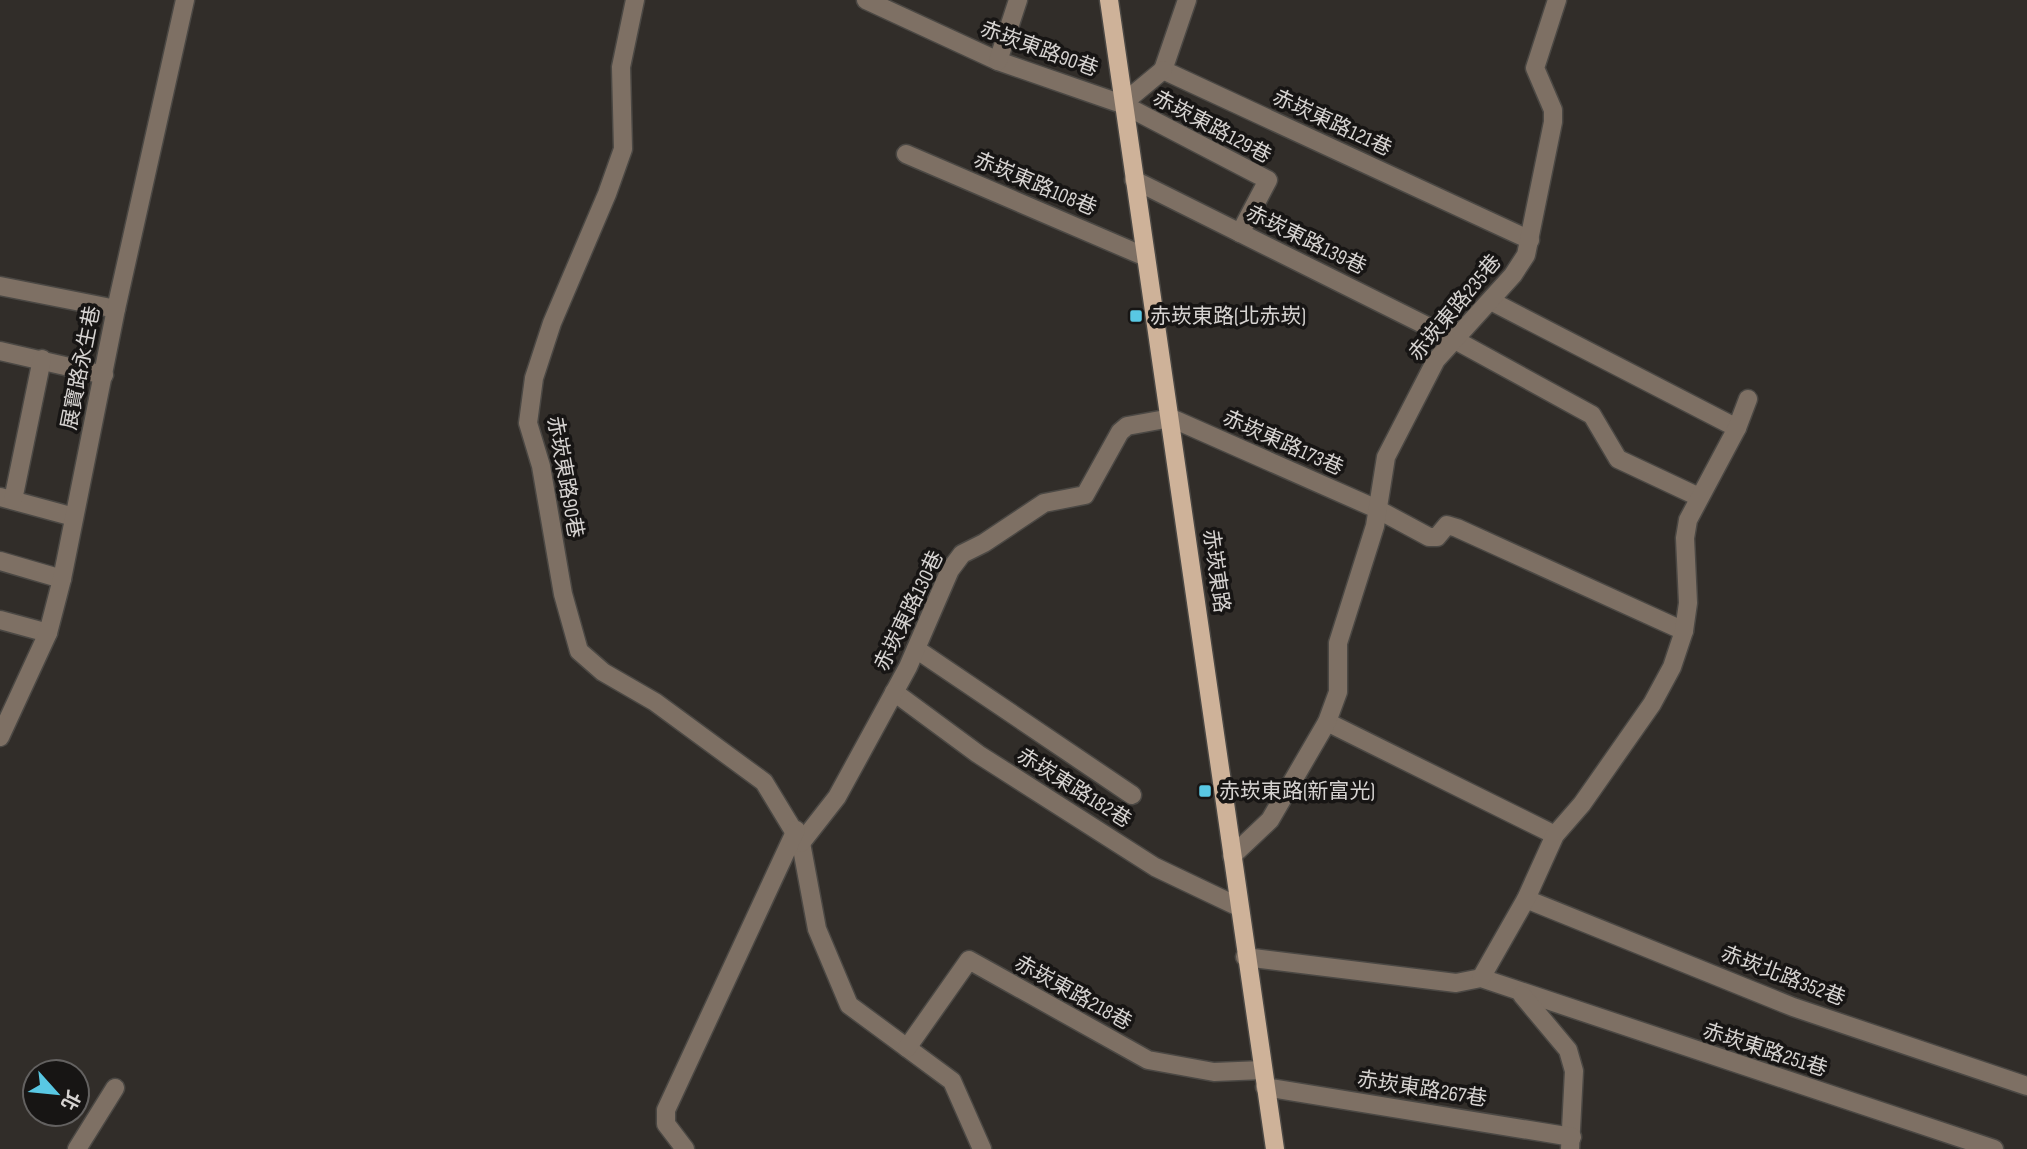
<svg xmlns="http://www.w3.org/2000/svg" width="2027" height="1149" font-family="'Sofia Sans Condensed','Noto Sans TC',sans-serif">
<style>
.lines{fill:none;stroke-linecap:round;stroke-linejoin:round}
.minor-casing{stroke:#4b4844;stroke-width:21}
.major-casing{stroke:#4b4844;stroke-width:21}
.minor{stroke:#7e7064;stroke-width:18}
.major{stroke:#ceb299;stroke-width:18}
.poi-dot{fill:#59c8e4;stroke:#171514;stroke-width:2.5}
.labels{text-anchor:middle;dominant-baseline:central;stroke-width:7;stroke-linejoin:round;paint-order:stroke}
.street-label{font-size:21px;fill:#d6d3d1;stroke:#171514}
.poi-label{font-size:21px;fill:#d6d3d1;stroke:#171514;text-anchor:start}
</style>
<rect width="100%" height="100%" fill="#312d29"/>
<g class="lines">
<defs>
<g id="minor">
<polyline points="635,0 621,67 623,149 607,194 552,323 534,378 528,423 541,466 563,594 579,651 603,672 655,702 764,782 801,843 817,929 849,1005 952,1081 982,1149"/>
<polyline points="866,0 998,61 1122,104 1268,180 1240,233"/>
<polyline points="998,61 1018,0"/>
<polyline points="1163,70 1530,240"/>
<polyline points="1163,70 1187,0"/>
<polyline points="1122,104 1163,70"/>
<polyline points="906,154 1146,257"/>
<polyline points="1134,180 1457,341 1592,415 1618,459 1699,497"/>
<polyline points="0,286 116,309"/>
<polyline points="1491,301 1737,428"/>
<polyline points="0,351 104,375"/>
<polyline points="0,497 74,517"/>
<polyline points="13,500 42,359"/>
<polyline points="0,561 62,579"/>
<polyline points="0,620 48,633"/>
<polyline points="916,649 1132,795"/>
<polyline points="894,692 978,754 1155,867 1239,907"/>
<polyline points="1327,722 1555,835"/>
<polyline points="0,737 48,633 62,579 116,309 185,0"/>
<polyline points="801,843 837,797 908,667 950,570 962,554 984,543 1044,503 1085,495 1120,432 1127,426 1171,418 1377,509 1429,537 1437,537 1447,525 1457,528 1684,631"/>
<polyline points="1232,856 1270,820 1327,722 1338,692 1338,643 1375,526 1386,457 1436,360 1513,275 1526,255 1553,122 1553,110 1535,68 1557,0"/>
<polyline points="1526,899 1793,1007 2027,1086"/>
<polyline points="1245,957 1456,983 1481,978 1994,1149"/>
<polyline points="1481,978 1526,899 1555,835 1582,804 1652,704 1672,667 1684,631 1688,603 1685,538 1688,520 1737,428 1748,399"/>
<polyline points="1522,995 1568,1050 1574,1071 1570,1149"/>
<polyline points="907,1048 969,960 1148,1060 1214,1072 1263,1070"/>
<polyline points="1265,1087 1572,1137"/>
<polyline points="77,1149 115,1088"/>
<polyline points="685,1149 666,1124 666,1110 796,830"/>
</g>
<polyline id="major" points="1109,0 1275,1149"/>
</defs>
<!-- minor casing -->
<use href="#minor" class="minor-casing"/>
<!-- major casing -->
<use href="#major" class="major-casing"/>
<!-- minor -->
<use href="#minor" class="minor"/>
<!-- major -->
<use href="#major" class="major"/>
</g>
<!-- markers -->
<g class="poi-dot">
<rect x="1129" y="309" width="14" height="14" rx="3.5"/>
<rect x="1198" y="784" width="14" height="14" rx="3.5"/>
</g>
<g class="labels">
<!-- street labels -->
<g class="street-label">
<text transform="translate(1039 49) rotate(20)">赤崁東路90巷</text>
<text transform="translate(1332 123) rotate(25)">赤崁東路121巷</text>
<text transform="translate(1212 127) rotate(28)">赤崁東路129巷</text>
<text transform="translate(1035 184) rotate(23)">赤崁東路108巷</text>
<text transform="translate(1306 240) rotate(26)">赤崁東路139巷</text>
<text transform="translate(1455 308) rotate(-50)">赤崁東路235巷</text>
<text transform="translate(81 368) rotate(-79)">展寶路永生巷</text>
<text transform="translate(1283 443) rotate(24)">赤崁東路173巷</text>
<text transform="translate(565 477) rotate(80)">赤崁東路90巷</text>
<text transform="translate(1216 571) rotate(82)">赤崁東路</text>
<text transform="translate(909 611) rotate(-64)">赤崁東路130巷</text>
<text transform="translate(1074 788) rotate(32)">赤崁東路182巷</text>
<text transform="translate(1783 976) rotate(21)">赤崁北路352巷</text>
<text transform="translate(1073 993) rotate(29)">赤崁東路218巷</text>
<text transform="translate(1765 1050) rotate(18)">赤崁東路251巷</text>
<text transform="translate(1422 1089) rotate(9)">赤崁東路267巷</text>
</g>
<!-- poi labels -->
<g class="poi-label">
<text x="1150" y="316">赤崁東路(北赤崁)</text>
<text x="1219" y="791">赤崁東路(新富光)</text>
</g>
</g>
<!-- north arrow -->
<g transform="translate(56 1093) rotate(117)"><circle r="33" fill="#171514" stroke="#636160" stroke-width="2"/>
<path d="M0-5L12 26L0 18L-12 26Z" fill="#59c8e4"/>
<text y="-10" font-size="19" font-weight="bold" text-anchor="middle" fill="#d6d3d1">北</text>
</g>
</svg>
